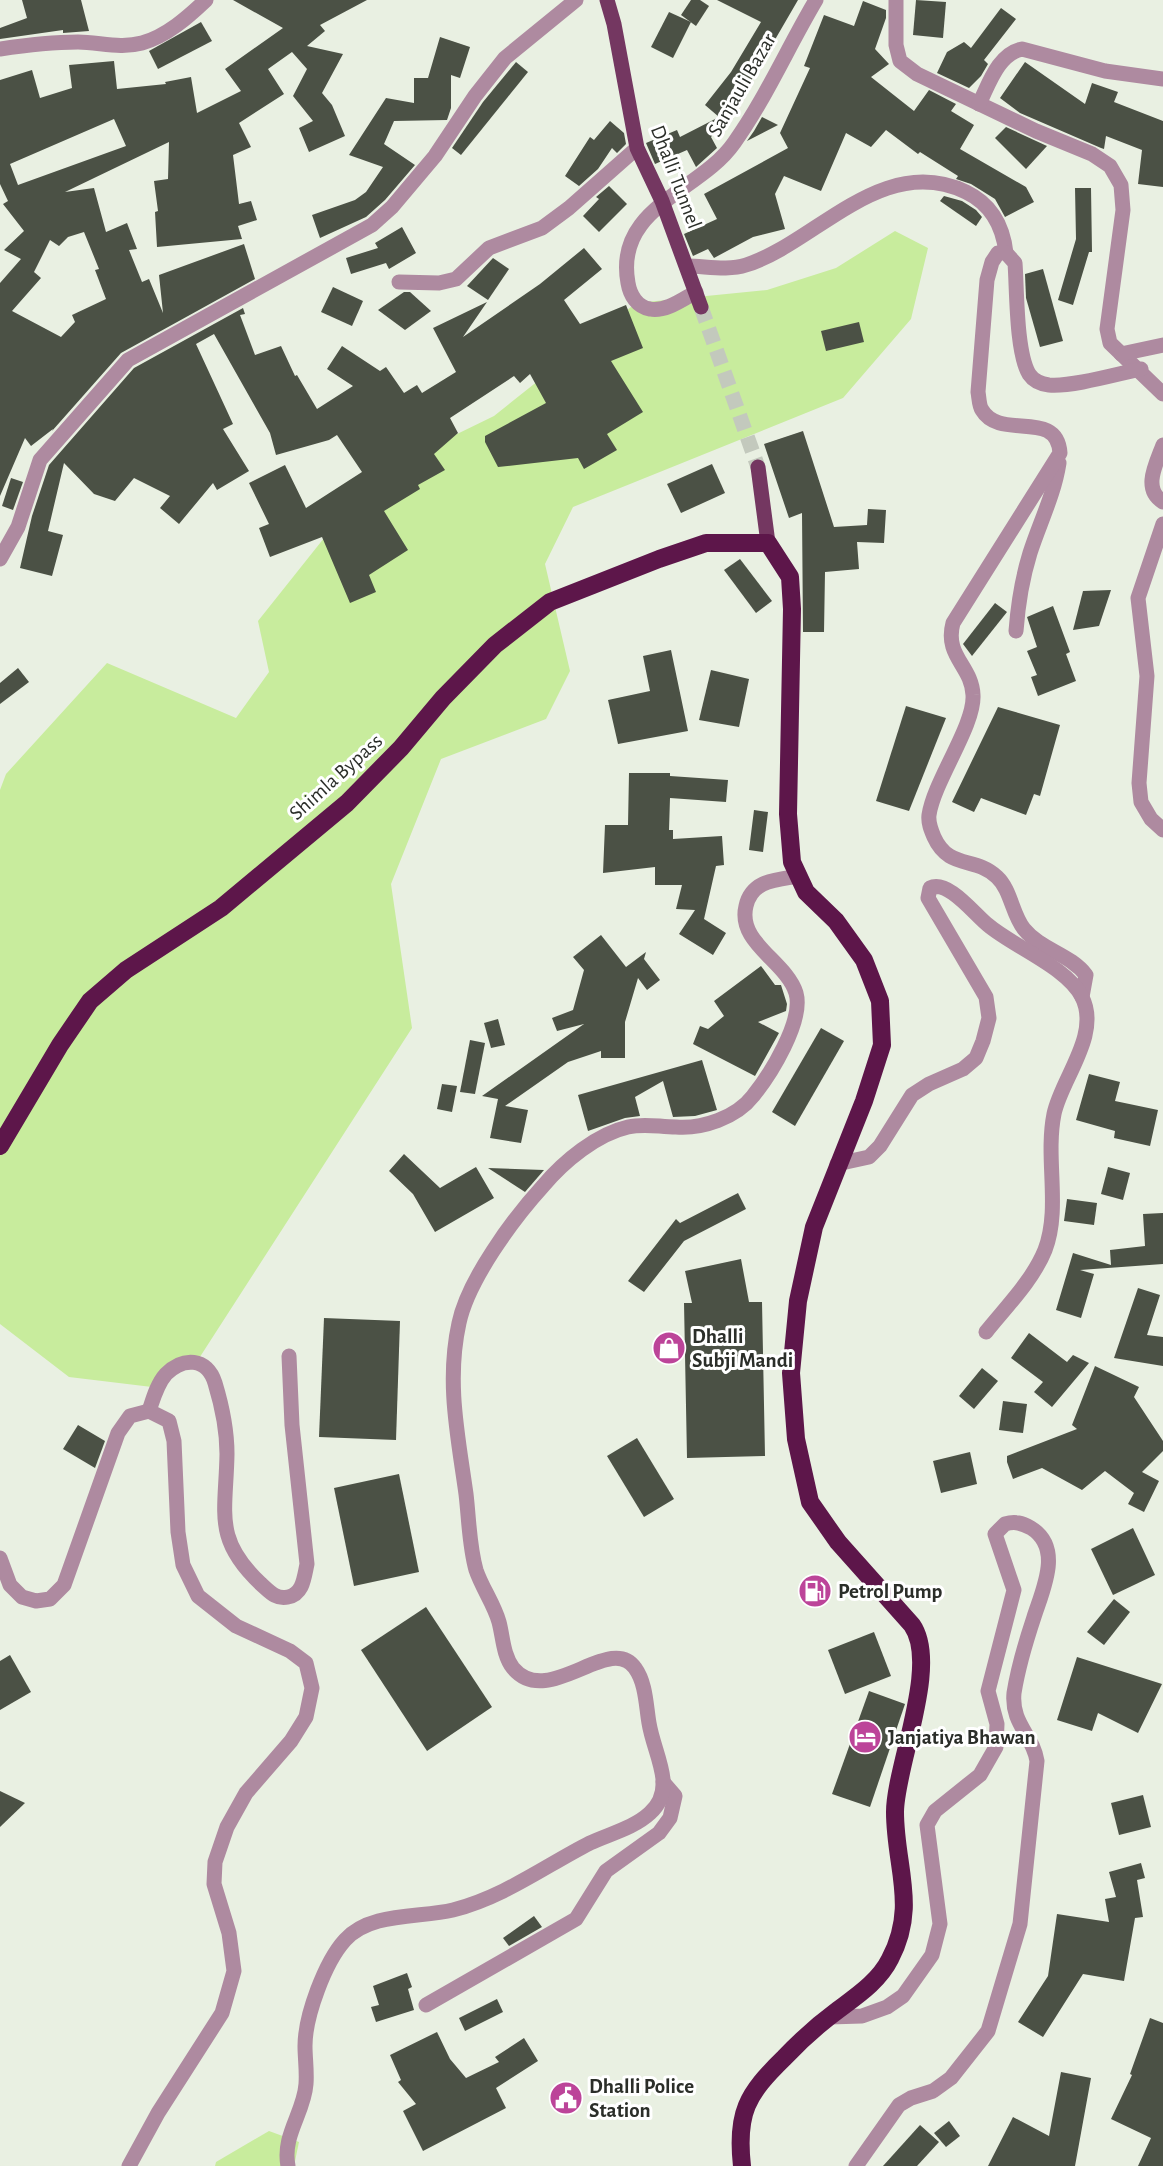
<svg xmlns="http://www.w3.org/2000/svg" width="1163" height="2166" font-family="'Alegreya Sans',sans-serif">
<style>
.green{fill:#c8ec9d}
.building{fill:#4b5145;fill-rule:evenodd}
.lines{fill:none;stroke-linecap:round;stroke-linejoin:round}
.major-tunnel{stroke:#c3c9bd;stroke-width:15;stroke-dasharray:15 8;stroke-linecap:butt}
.minor{stroke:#ae8aa0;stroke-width:15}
.major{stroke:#743761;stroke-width:15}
.highway{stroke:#5d164a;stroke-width:18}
.labels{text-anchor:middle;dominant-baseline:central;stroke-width:6;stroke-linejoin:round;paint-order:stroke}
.street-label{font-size:21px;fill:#2b2e29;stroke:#fff}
.poi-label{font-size:21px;font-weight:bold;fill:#2b2e29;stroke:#fff;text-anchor:start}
</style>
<rect width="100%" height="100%" fill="#e9f0e2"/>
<!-- green -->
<g class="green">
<polygon points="895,231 928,248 911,319 843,398 573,507 545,564 570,671 546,719 441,759 391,884 412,1028 196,1363 152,1387 69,1377 0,1324 0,790 6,774 107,663 236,718 269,672 258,621 375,474 494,416 636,303 767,290 836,268"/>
<polygon points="269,2131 299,2142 294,2166 215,2166 216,2162"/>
</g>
<!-- building -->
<g class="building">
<polygon points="22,0 81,0 89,31 63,33 63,30 0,39 0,28 27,18"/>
<path d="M233 0H367L320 25 325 31 307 46 343 54 322 93 332 105 345 136 309 152 299 128 313 121 293 96 307 69 292 52 268 69 284 94 239 123 251 147 233 155 239 204 251 201 257 220 238 226 242 239 157 247 155 212 158 211 154 181 168 179 169 142 65 192 94 188 106 232 127 223 137 249 129 250 142 282 149 279 163 313 159 275 244 244 255 279 121 353 52 431 53 429 31 446 25 438 0 496V283L21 259 4 250 24 231 3 204 8 201 0 184V80L32 70 40 98 72 88 69 65 114 61 117 89 166 84 165 82 191 77 197 113 241 91 225 69 283 28ZM114 119 126 146 18 185 10 164ZM84 232 99 269 95 270 106 299 72 315 75 322 61 337 12 311 41 278 34 272 50 240 59 246 68 237Z"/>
<polygon points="691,0 700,0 709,6 696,26 681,15"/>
<polygon points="717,0 798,0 748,86 751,88 711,137 717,148 696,167 687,150 655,164 646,143 677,130 680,137 719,117 705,105 731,72 761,22"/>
<polygon points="916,0 946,2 943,38 913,35"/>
<polygon points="863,1 886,10 886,18 875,49 889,64 871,77 914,111 929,90 956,104 951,111 974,125 960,149 1026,187 1034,202 1005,217 995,199 971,184 956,179 958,176 920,152 918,154 886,130 871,147 846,133 821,191 784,176 775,194 785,229 753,237 714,258 708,249 693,256 684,234 717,219 704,194 788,148 780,133 810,68 804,66 824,15 854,26"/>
<polygon points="1001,8 1016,19 984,60 988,64 981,76 969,88 937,73 947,52 964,42 971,48"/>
<polygon points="669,12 691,22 673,58 651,47"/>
<polygon points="201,22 212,41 158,69 149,51"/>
<polygon points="440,37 470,47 460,78 451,75 451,108 447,120 394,121 384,144 415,165 385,200 366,217 320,238 312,215 355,200 366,192 383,167 349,155 386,98 414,103 414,78 428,78"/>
<polygon points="516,62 528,72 461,155 452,148 483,102"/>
<polygon points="1025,62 1085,104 1092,83 1118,92 1114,102 1163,121 1163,187 1138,184 1142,150 1106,136 1104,149 1101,148 1020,113 1000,98"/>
<polygon points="762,117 778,125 747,141 754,131"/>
<polygon points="610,121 624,133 626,144 617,153 612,148 598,169 579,186 565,176 590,137 594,140"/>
<polygon points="1006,127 1047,146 1026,169 995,138"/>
<polygon points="609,186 627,204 599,232 583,216 599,199 596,197"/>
<polygon points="1075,188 1091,188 1092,252 1089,252 1073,305 1058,300 1076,239"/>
<polygon points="944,196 962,201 976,210 982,217 976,226 940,201"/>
<polygon points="402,227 416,253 389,269 386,263 351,274 346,258 378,248 375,243"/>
<polygon points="584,248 602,269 564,300 580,324 626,305 643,348 611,361 643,412 607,434 617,450 584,469 578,458 498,467 485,442 485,436 546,403 530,374 520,383 514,376 450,418 458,433 434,454 445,470 418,485 420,489 384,511 408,550 369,575 376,592 350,603 322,537 270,557 259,528 269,524 249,483 285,465 306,508 362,472 337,435 329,440 276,455 270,433 214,334 196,344 233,424 223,429 249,471 217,490 213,483 179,524 160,508 170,496 134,478 115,501 94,494 64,463 48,531 63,535 52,576 20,568 32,516 49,465 134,368 243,308 245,314 240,315 255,355 281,346 295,376 297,375 317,409 353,386 327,369 342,346 380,371 386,367 404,393 417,385 422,393 456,372 433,328 487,302 463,337 540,284"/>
<polygon points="493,258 509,269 488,300 467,286"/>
<polygon points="1043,269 1063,341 1040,347 1026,298 1025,274"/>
<polygon points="333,287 363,301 352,326 321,312"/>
<polygon points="404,292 410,292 431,311 405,330 378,310"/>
<polygon points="859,322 864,342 826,351 821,331"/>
<polygon points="803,431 834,527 867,525 868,509 886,510 884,543 857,542 859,569 825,572 824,632 803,632 802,513 789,518 764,444"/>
<polygon points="712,464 725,493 681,513 667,484"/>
<polygon points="11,478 23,482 13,510 2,506"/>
<polygon points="740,559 772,601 756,613 724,570"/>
<polygon points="1111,590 1099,626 1073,630 1083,591"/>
<polygon points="995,603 1007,612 972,656 963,644"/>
<polygon points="1053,606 1070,652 1066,654 1076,681 1038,696 1031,677 1037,675 1027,651 1037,647 1027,617"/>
<polygon points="671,650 688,731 618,744 608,700 650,691 643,656"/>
<polygon points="18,668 29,682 0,704 0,683"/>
<polygon points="711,670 749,679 739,727 699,720"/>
<polygon points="906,706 946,718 909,811 876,801"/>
<polygon points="998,707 1060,725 1040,796 1034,794 1026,815 981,798 974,812 952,802"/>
<polygon points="629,773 670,773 670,776 728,780 726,802 670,798 669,830 673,830 673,839 722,836 724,865 716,866 704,919 726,933 713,955 679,934 695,910 676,909 682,885 655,885 655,867 603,873 605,825 628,825"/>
<polygon points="754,810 768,812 763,852 749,850"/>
<polygon points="601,935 626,967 646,952 644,959 660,980 647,990 638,978 625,1022 625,1058 601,1058 601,1051 568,1062 505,1106 528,1110 521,1143 490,1138 498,1099 482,1096 584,1024 557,1031 552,1018 573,1010 584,970 573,957"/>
<polygon points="761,966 775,985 781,985 787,1004 786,1011 758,1022 779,1033 755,1076 693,1044 700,1026 708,1029 724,1016 714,1001"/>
<polygon points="498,1019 505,1045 491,1048 484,1023"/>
<polygon points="821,1028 844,1041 795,1126 772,1112"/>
<polygon points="470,1040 485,1043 475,1094 460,1092"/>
<polygon points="702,1060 717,1110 695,1116 673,1117 663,1081 635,1097 640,1116 625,1118 588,1131 578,1095"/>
<polygon points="1089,1074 1120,1082 1115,1101 1158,1110 1150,1146 1114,1138 1115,1131 1076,1120"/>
<polygon points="442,1084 457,1086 452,1112 437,1109"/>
<polygon points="404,1154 440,1188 476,1167 494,1198 435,1232 413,1194 389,1171"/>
<polygon points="1108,1167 1130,1173 1123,1200 1101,1194"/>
<polygon points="488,1168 544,1170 525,1192"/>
<polygon points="738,1193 746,1209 684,1241 644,1292 628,1281 676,1219 680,1223"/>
<polygon points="1067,1199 1097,1203 1094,1225 1064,1221"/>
<polygon points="1163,1213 1163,1264 1080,1270 1094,1274 1081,1318 1056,1310 1073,1253 1111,1265 1110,1250 1145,1246 1143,1214"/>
<polygon points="741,1259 749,1302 762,1302 765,1456 687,1458 684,1303 692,1303 685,1271"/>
<polygon points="1138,1288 1160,1295 1147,1335 1163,1337 1163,1366 1114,1358"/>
<polygon points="324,1318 400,1321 396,1440 319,1437"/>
<polygon points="1029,1333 1067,1362 1073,1355 1089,1363 1052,1407 1034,1392 1043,1382 1011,1358"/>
<polygon points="1095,1366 1139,1387 1134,1397 1163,1441 1163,1451 1142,1472 1159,1481 1144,1512 1128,1504 1134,1493 1105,1471 1082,1490 1042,1468 1013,1479 1007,1462 1007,1456 1077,1429 1072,1425"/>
<polygon points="982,1368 998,1381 974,1409 959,1396"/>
<polygon points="1003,1401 1027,1404 1023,1433 999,1430"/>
<polygon points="78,1425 105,1441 95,1468 63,1449"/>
<polygon points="637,1438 674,1499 644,1517 607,1456"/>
<polygon points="970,1452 977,1484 941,1493 933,1461"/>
<polygon points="399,1474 419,1572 354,1586 334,1488"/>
<polygon points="1133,1528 1155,1575 1113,1595 1091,1549"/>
<polygon points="1114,1599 1130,1612 1104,1645 1087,1632"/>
<polygon points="426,1607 492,1707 427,1751 361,1650"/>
<polygon points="874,1632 891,1676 845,1694 828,1650"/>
<polygon points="10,1655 31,1692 0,1710 0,1661"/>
<polygon points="1077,1657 1162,1684 1138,1733 1098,1713 1092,1731 1057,1720"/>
<polygon points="869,1691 905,1704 870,1807 832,1794"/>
<polygon points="0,1791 25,1803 0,1827"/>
<polygon points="1143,1795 1151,1827 1119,1835 1111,1803"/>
<polygon points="1141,1863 1145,1878 1137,1880 1143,1917 1135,1918 1124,1981 1083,1974 1043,2037 1018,2022 1048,1976 1057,1914 1109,1922 1105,1899 1116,1897 1109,1872"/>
<polygon points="534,1916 542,1927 509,1946 503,1938"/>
<polygon points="407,1973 412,1987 408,1989 414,2010 376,2022 371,2007 379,2005 373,1986"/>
<polygon points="497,1999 503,2012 465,2031 459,2018"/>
<polygon points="1150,2018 1163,2023 1163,2166 1138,2166 1151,2138 1111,2119 1132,2075 1130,2074"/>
<polygon points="437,2032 450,2059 466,2078 499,2062 495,2057 524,2038 538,2061 496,2088 506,2108 423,2151 403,2111 416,2104 398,2082 401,2080 390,2055"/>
<polygon points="1061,2072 1091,2078 1075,2166 988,2166 1013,2117 1049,2136"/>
<polygon points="949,2121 960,2136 946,2147 934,2133"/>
<polygon points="920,2125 939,2142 917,2166 883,2166"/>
</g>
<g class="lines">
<!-- major-tunnel -->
<polyline class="major-tunnel" points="701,307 758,467"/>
<!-- minor -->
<g class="minor">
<polyline points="896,0 896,45 900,61 917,74 1036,131 1092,154 1110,166 1121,185 1123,210 1107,329 1110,343 1163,394"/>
<path d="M0 49C26 45 52 42 78 42 99 42 120 49 142 43 167 36 188 17 206 0"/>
<path d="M979 104C989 84 998 54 1022 49L1105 71 1163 79"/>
<path d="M687 266C705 266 728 271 746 265 816 243 882 152 966 192 991 204 1003 226 1006 253"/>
<polyline points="399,282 439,283 456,279 489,248 542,228 569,208 637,148"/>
<path d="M696 292C683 299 666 312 650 309 637 307 630 295 628 283 614 207 700 192 734 143 766 98 788 47 816 0"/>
<polyline points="1121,354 1163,345"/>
<path d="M1163 445C1156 464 1142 489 1163 502"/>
<polyline points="1163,524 1138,598 1147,676 1139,783 1141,802 1151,819 1163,830"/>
<polyline points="0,559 18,527 40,460 128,360 372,225 392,207 435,156 475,96 505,58 576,0"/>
<path d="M1016 631C1018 604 1022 579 1030 553 1040 522 1054 495 1059 463"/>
<path d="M1082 997 1086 975C1070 954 1041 950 1024 929 1012 914 1011 890 997 877 975 856 949 870 934 837 931 830 928 823 929 815 934 781 975 725 973 695 972 666 944 656 953 623L1060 453C1057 408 1000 441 982 410 979 406 979 397 978 392L987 280 992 262 998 253H1006L1015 263C1017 290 1016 352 1029 374 1033 380 1041 384 1049 385 1072 387 1117 374 1141 369"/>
<path d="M837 1164 869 1157 880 1146 912 1095 929 1084 963 1069 976 1058 983 1041 989 1018 986 997 928 898 930 888C948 879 975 915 988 925 1014 947 1067 967 1082 997 1101 1035 1061 1079 1054 1114 1045 1159 1061 1208 1045 1250 1033 1280 1006 1307 986 1332"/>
<path d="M149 1411C153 1399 157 1384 166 1374 183 1357 207 1357 215 1383 222 1406 227 1430 227 1454 226 1513 213 1539 261 1584 269 1591 276 1600 288 1597 303 1594 304 1578 307 1564L292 1425 289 1356"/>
<polyline points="0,1558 10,1585 22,1597 36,1601 50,1599 64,1585 118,1433 130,1416 149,1411 169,1421 174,1441 178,1532 183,1565 198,1596 236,1626 290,1651 306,1663 312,1688 306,1717 291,1741 246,1793 227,1827 215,1862 214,1884 229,1933 234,1971 222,2013 158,2113 129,2166"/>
<polyline points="426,2005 576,1919 606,1871 659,1833 670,1818 675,1796 663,1782"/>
<path d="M829 2017 862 2016 887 2007 903 1996 932 1955 940 1924 927 1825 935 1811 980 1775 996 1747 997 1724 988 1691 1014 1590 995 1534 1005 1524C1015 1521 1022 1523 1031 1528 1063 1548 1043 1589 1034 1617 1026 1641 1018 1668 1014 1693 1011 1724 1033 1735 1037 1761L1020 1924 988 2031 951 2078 933 2091 911 2098 899 2105 856 2166"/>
<path d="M288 2166C282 2135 304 2113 306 2084 307 2071 305 2058 305 2046 305 2016 325 1962 345 1940 370 1912 419 1918 453 1910 504 1897 545 1866 590 1843 609 1834 634 1828 650 1813 660 1804 664 1792 663 1779 661 1760 652 1742 649 1723 646 1706 646 1683 635 1668 610 1632 548 1710 513 1668 503 1655 503 1637 499 1622 494 1604 482 1588 476 1570 469 1545 469 1519 466 1494 458 1436 446 1382 459 1323 468 1280 513 1219 543 1186 564 1161 597 1134 628 1127 645 1123 659 1127 676 1127 702 1129 736 1118 753 1096 770 1075 804 1021 796 993 786 961 737 943 746 906 752 880 776 880 799 876"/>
</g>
<!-- major -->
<g class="major">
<polyline points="607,0 614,24 637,148 662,201 701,307"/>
<polyline points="758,467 768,543"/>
</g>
<!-- highway -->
<path class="highway" d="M0 1146 60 1045 90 1001 126 970 221 908 347 803 401 748 443 698 495 645 550 602 659 559 706 543H768L790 577 792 609 788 814 792 862 806 892 836 921 864 960 880 1001 882 1045 864 1101 814 1227 798 1301 791 1373 796 1439 810 1502 838 1542 912 1625C940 1665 895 1767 895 1812 895 1867 918 1906 890 1959 879 1981 858 1995 838 2010 819 2024 801 2040 784 2058 747 2094 736 2113 742 2166"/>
</g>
<!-- icons -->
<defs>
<symbol id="shop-disc" viewBox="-11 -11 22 22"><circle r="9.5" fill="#bc4499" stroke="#fff"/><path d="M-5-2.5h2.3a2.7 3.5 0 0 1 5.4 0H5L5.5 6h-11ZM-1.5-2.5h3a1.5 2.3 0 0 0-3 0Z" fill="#fff"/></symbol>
<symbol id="fuel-disc" viewBox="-11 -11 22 22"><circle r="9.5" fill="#bc4499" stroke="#fff"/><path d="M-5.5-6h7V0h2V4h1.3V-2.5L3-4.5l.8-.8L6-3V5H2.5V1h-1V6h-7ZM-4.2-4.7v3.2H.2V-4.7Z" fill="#fff"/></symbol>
<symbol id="hotel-disc" viewBox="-11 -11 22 22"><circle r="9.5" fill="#bc4499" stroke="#fff"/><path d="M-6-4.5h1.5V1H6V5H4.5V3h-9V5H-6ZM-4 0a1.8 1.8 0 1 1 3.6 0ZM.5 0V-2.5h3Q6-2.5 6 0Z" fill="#fff"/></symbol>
<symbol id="civic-disc" viewBox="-11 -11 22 22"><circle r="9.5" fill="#bc4499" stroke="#fff"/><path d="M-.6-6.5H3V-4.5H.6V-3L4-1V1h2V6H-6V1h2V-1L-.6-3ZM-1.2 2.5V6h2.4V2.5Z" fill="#fff"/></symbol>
</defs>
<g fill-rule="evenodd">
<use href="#shop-disc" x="650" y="1329" width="38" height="38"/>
<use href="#fuel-disc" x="796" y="1572" width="38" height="38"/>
<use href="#hotel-disc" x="846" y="1718" width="38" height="38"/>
<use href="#civic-disc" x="547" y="2079" width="38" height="38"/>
</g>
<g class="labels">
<!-- street labels -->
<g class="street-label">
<text transform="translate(742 85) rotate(-60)">Sanjauli Bazar</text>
<text transform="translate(676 177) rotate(69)">Dhalli Tunnel</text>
<text transform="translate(336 777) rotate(-42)">Shimla Bypass</text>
</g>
<!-- poi labels -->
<g class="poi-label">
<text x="692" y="1336">Dhalli<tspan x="692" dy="24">Subji Mandi</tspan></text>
<text x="838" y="1591">Petrol Pump</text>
<text x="888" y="1737">Janjatiya Bhawan</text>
<text x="589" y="2086">Dhalli Police<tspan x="589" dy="24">Station</tspan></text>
</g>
</g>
</svg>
